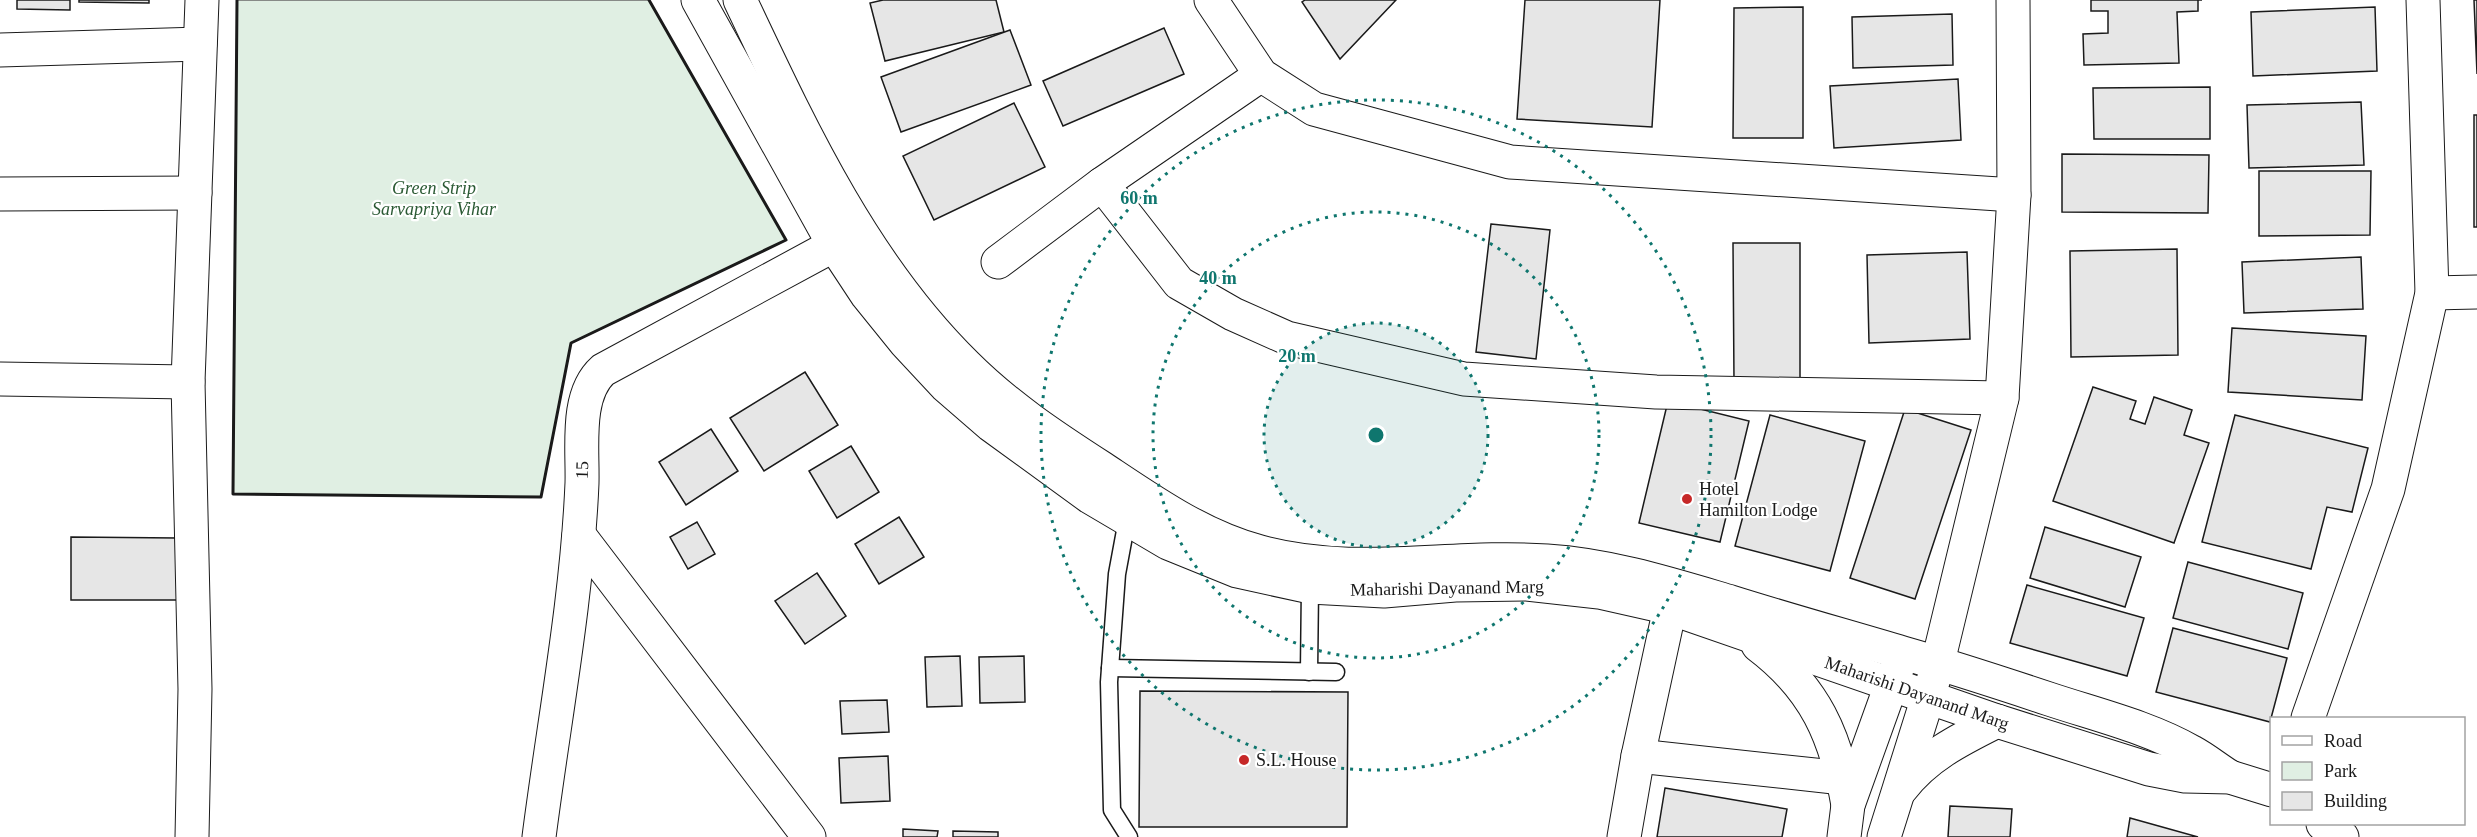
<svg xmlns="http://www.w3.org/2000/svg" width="2477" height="837" font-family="'Times New Roman',serif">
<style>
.green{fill:#e0efe3;stroke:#6a6a6a;stroke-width:1.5}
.building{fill:#e6e6e6;stroke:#1a1a1a;stroke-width:1.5}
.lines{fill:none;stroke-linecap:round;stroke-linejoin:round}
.lane-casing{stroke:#1a1a1a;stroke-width:19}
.street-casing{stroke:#1a1a1a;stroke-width:35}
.secondary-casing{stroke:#1a1a1a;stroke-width:35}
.lane{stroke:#fff;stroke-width:16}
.street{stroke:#fff;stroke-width:33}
.secondary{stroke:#fff;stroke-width:33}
.wall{stroke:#1a1a1a;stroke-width:3}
.ring{fill:none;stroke:#0f766e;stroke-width:3;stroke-dasharray:3 6}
.poi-dot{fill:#c62828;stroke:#fff;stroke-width:2}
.labels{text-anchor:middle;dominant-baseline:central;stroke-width:4.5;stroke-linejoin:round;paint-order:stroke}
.park-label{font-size:18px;font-style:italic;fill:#2b5a34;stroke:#fff}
.street-label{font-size:18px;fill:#1a1a1a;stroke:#fff}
.poi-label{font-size:18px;fill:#1a1a1a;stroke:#fff;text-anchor:start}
.centre{fill:#0f766e;stroke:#fff;stroke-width:3}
.ring-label{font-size:18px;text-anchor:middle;font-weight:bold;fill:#0f766e;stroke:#fff;stroke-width:4.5;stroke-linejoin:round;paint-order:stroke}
</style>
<rect width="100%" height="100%" fill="#fff"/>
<!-- green -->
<polygon class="green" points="237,0 649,0 786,240 571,343 541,497 233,494"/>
<!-- building -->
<g class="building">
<polygon points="17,0 70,0 70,10 17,9"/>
<polygon points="79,0 149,0 149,3 79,2"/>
<polygon points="883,0 996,0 1004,32 885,61 870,3"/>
<polygon points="1305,0 1396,0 1340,59 1302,2"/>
<polygon points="1525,0 1660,0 1652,127 1517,119"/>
<polygon points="2091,0 2202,0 2198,0 2198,11 2177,12 2179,63 2084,65 2083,34 2108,33 2108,11 2091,11"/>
<polygon points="2474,0 2477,0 2477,74"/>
<polygon points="1803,7 1803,138 1733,138 1734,8"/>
<polygon points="2375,7 2377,71 2253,76 2251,12"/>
<polygon points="1952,14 1953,65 1853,68 1852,17"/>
<polygon points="1164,28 1184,74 1063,126 1043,81"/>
<polygon points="1010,30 1031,85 901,132 881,77"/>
<polygon points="1958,79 1961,140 1834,148 1830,86"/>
<polygon points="2210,87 2210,139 2094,139 2093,88"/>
<polygon points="2361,102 2364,165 2249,168 2247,105"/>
<polygon points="1014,103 1045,167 934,220 903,156"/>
<rect x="2474" y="115" width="3" height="112"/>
<polygon points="2062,154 2209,155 2208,213 2062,212"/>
<polygon points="2259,171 2371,171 2370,235 2259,236"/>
<polygon points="1491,224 1550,230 1536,359 1476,352"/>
<polygon points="1733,243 1800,243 1800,382 1734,382"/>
<polygon points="2177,249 2178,355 2071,357 2070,251"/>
<polygon points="1967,252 1970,339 1869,343 1867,255"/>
<polygon points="2361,257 2363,309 2244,313 2242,262"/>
<polygon points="2232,328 2366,336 2362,400 2228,392"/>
<polygon points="805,372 838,425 764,471 730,418"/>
<polygon points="2093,387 2136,401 2130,419 2145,424 2154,397 2192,410 2184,435 2209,443 2174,543 2053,501"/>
<polygon points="1668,401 1749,421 1720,542 1639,523"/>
<polygon points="1905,409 1971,430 1915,599 1850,578"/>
<polygon points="1770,415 1865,441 1830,571 1735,546"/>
<polygon points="2235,415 2368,448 2352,512 2327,507 2311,569 2202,542"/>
<polygon points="711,429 738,471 686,505 659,462"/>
<polygon points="851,446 879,492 837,518 809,471"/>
<polygon points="899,517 924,557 879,584 855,544"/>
<polygon points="697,522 715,554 688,569 670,537"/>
<polygon points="2045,527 2141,557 2125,607 2030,578"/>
<polygon points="71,537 177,538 177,600 71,600"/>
<polygon points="2188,562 2303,593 2288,649 2173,618"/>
<polygon points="817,573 846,616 805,644 775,601"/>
<polygon points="2027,585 2144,618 2127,676 2010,643"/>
<polygon points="2173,628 2287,658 2270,722 2156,692"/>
<polygon points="960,656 962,706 927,707 925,657"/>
<polygon points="1024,656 1025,702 980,703 979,657"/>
<polygon points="1140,691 1348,692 1347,827 1139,827"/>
<polygon points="887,700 889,732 842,734 840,701"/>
<polygon points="888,756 890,801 841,803 839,758"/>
<polygon points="1665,788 1787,809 1782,837 1657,837"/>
<polygon points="1950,806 2012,809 2010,837 1948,837"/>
<polygon points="2130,818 2198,837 2127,837"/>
<polygon points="903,829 938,831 937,837 903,837"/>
<polygon points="953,831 998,832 998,837 953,837"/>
</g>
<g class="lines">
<defs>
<g id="lane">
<polyline points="1127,520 1117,574 1109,682 1112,810 1129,837"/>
<polyline points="1110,668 1336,672"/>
<polyline points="1309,672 1310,587"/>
</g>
<g id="street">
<polyline points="1211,0 1261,75 1314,109 1510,162 2014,195"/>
<polyline points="0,50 200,44"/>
<polyline points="1102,184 1179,283 1233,314 1287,338 1464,379 1656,392 2002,398"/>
<polyline points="0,194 195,193"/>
<polyline points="998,262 1102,184 1261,75"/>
<polyline points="2432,293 2477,292"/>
<polyline points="0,379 188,382"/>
<polyline points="579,535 809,837"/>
<polyline points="1938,662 2002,398 2014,195 2013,0"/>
<polyline points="2308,718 2388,489 2432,293 2423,0"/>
<polyline points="1638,756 1843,778"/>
<polyline points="192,837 195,689 188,382 202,0"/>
<path d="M539 837C554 720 577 601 582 483 583 448 575 395 603 370L834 245"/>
<polyline points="1624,837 1638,756 1670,608"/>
</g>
<g id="secondary">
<polyline points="698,0 834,245 867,295 905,342 946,386 991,425 1090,497 1168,543 1237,571 1310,587 1384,591 1455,585 1527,584 1599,592 1670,608 1997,721 2149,769 2185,776 2230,777 2272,790"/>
<path d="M740 0C801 129 863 264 966 365 1007 406 1054 437 1102 468 1153 502 1201 536 1260 552 1355 578 1451 554 1547 561 1610 565 1670 584 1731 602 1788 620 1846 636 1903 653 1952 667 2001 683 2049 699 2097 715 2148 727 2192 752 2205 759 2217 769 2230 777"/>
<path d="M1758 645C1815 688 1836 736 1848 805"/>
<path d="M1901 789C1926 756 1961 739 1997 721"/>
<polyline points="2323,824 2342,837"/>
<polyline points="1844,837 1848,805 1899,663"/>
<polyline points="1884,837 1934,678"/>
</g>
</defs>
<!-- lane casing -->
<use href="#lane" class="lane-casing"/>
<!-- street casing -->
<use href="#street" class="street-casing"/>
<!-- secondary casing -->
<use href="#secondary" class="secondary-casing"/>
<!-- lane -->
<use href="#lane" class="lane"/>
<!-- street -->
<use href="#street" class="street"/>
<!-- secondary -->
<use href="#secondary" class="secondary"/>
<!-- wall -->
<polyline class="wall" points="237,0 233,494 541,497 571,343 786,240 649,0"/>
</g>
<!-- distance rings -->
<circle cx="1376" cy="435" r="112" fill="#0f766e" fill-opacity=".12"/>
<g class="ring">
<circle cx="1376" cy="435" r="112"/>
<circle cx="1376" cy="435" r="223"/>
<circle cx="1376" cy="435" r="335"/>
</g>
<!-- markers -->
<g class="poi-dot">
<circle cx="1687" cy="499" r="6"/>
<circle cx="1244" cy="760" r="6"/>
</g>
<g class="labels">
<!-- park labels -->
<g class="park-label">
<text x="434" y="188">Green Strip<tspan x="434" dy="21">Sarvapriya Vihar</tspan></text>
</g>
<!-- street labels -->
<g class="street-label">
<text transform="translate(582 470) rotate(-88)">15</text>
<text transform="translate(1447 588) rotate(-1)">Maharishi Dayanand Marg</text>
<text transform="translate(1917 693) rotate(19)">Maharishi Dayanand Marg</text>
</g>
<!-- poi labels -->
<g class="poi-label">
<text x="1699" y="489">Hotel<tspan x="1699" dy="21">Hamilton Lodge</tspan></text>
<text x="1256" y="760">S.L. House</text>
</g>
</g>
<circle cx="1376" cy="435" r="9" class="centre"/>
<g class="ring-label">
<text x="1139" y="204">60 m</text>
<text x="1218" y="284">40 m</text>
<text x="1297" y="362">20 m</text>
</g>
<!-- legend -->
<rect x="2270" y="717" width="195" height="108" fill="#ffffff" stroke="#a3a3a3" stroke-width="1.5"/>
<rect x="2282" y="736" width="30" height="9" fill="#ffffff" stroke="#a3a3a3" stroke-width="1.5"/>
<text x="2324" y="747" font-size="18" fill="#1a1a1a">Road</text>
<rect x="2282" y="762" width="30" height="18" fill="#e0efe3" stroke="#a3a3a3" stroke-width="1.5"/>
<text x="2324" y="777" font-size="18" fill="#1a1a1a">Park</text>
<rect x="2282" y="792" width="30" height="18" fill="#e6e6e6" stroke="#a3a3a3" stroke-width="1.5"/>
<text x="2324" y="807" font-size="18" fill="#1a1a1a">Building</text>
</svg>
